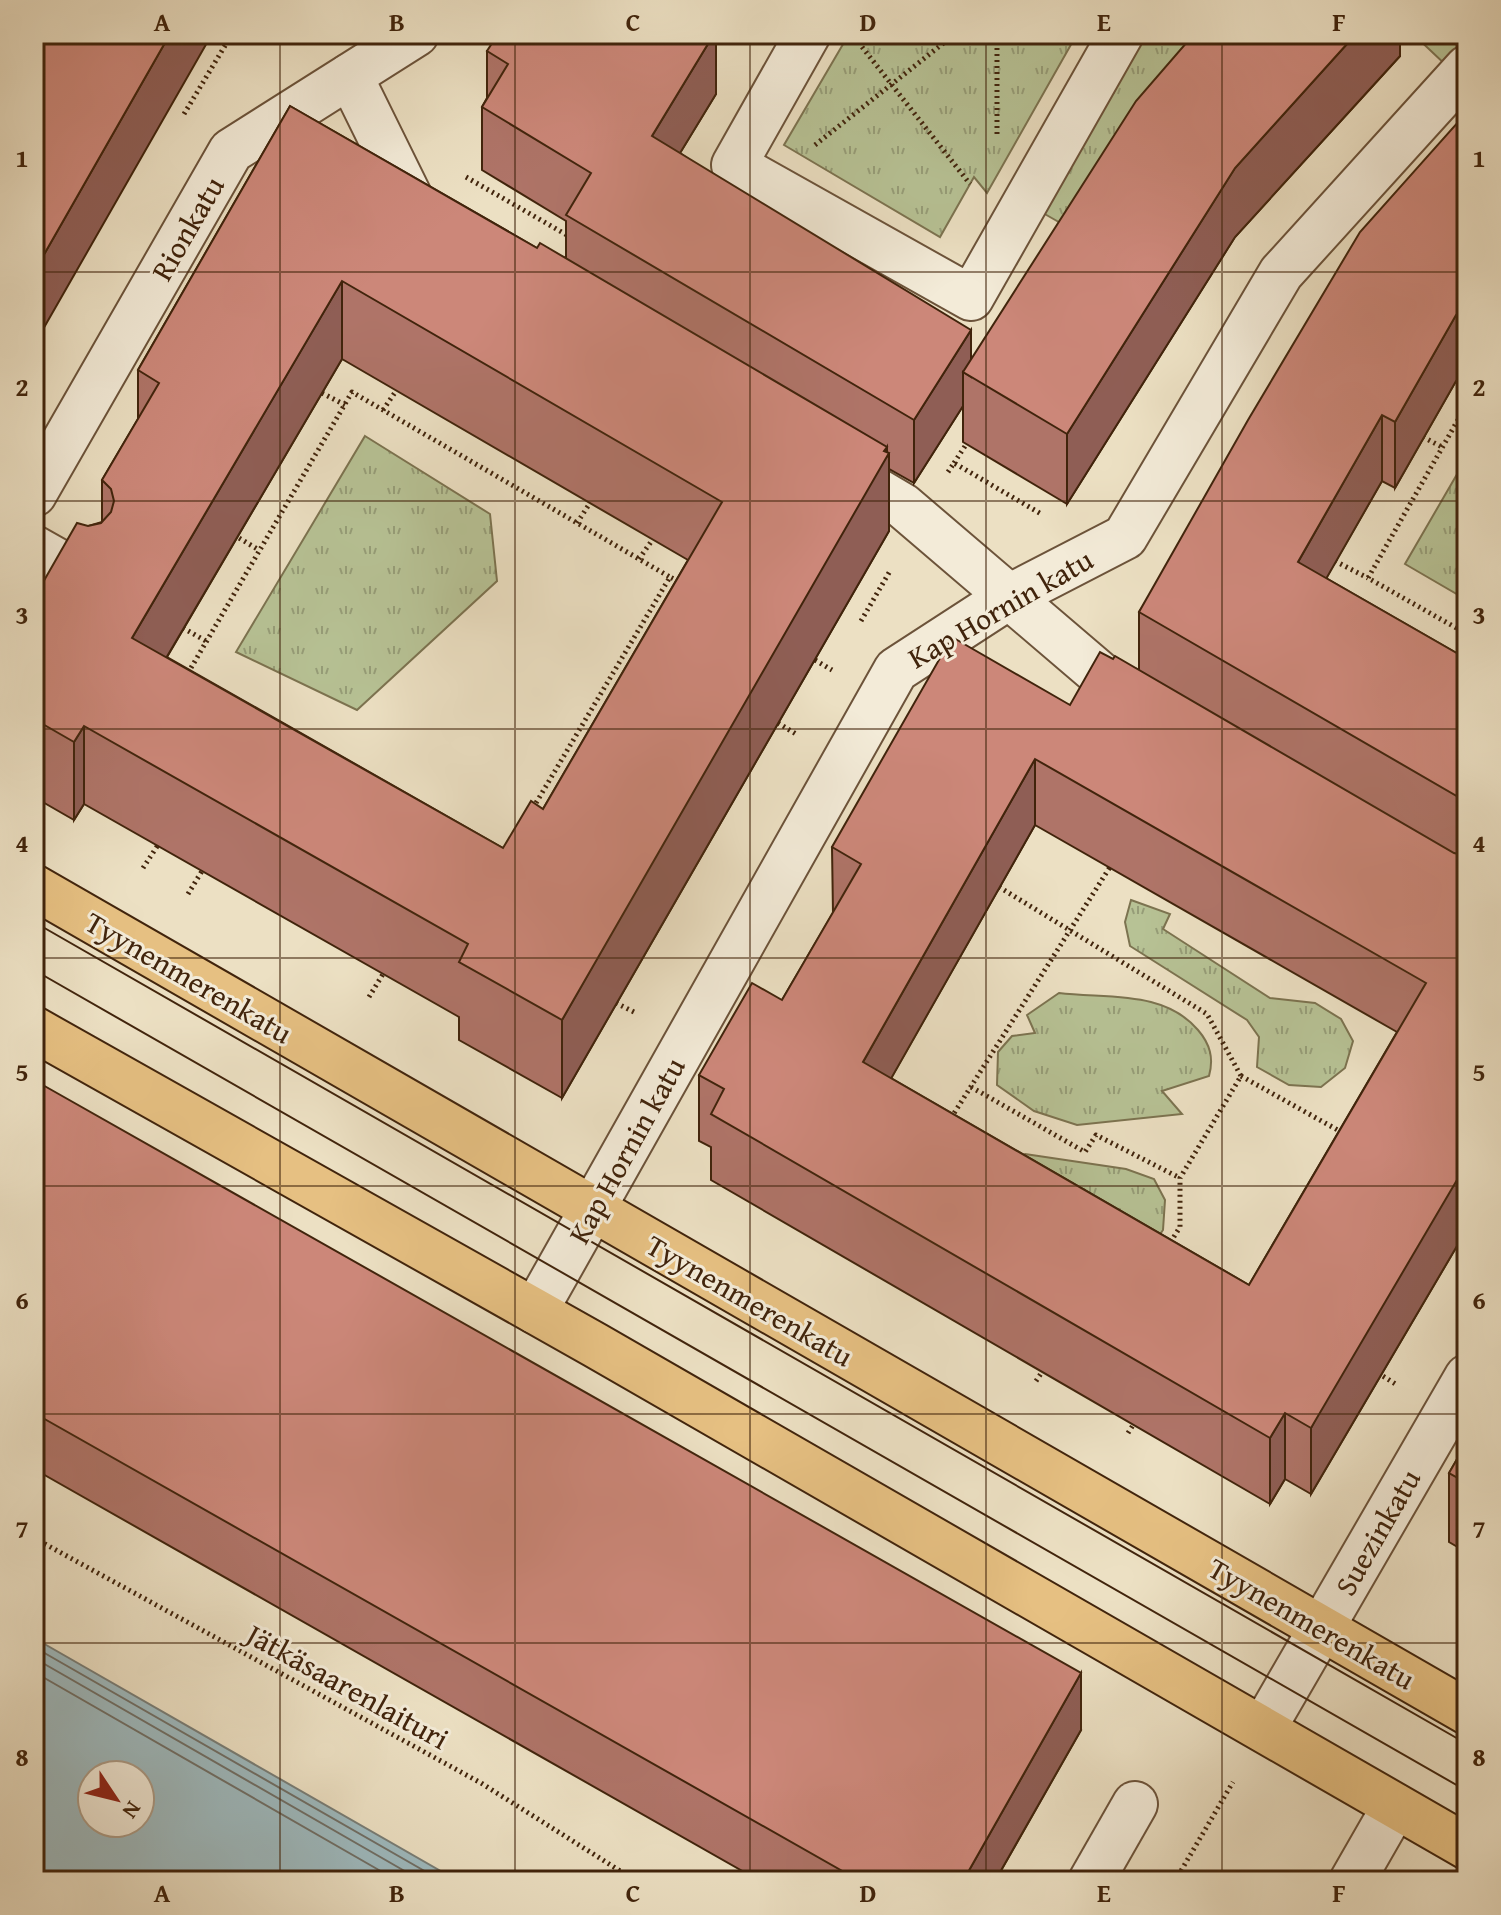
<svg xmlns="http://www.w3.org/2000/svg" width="1501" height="1915" font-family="'Gentium Book Plus',serif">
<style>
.grass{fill:url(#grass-tufts);stroke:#7c7350;stroke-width:2}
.park{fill:#b7c295;stroke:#7c7350;stroke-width:2}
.water{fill:#9ebabf;stroke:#797e77;stroke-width:2;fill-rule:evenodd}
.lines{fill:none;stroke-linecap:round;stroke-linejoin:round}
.shore{stroke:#706f66;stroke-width:2}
.minor-casing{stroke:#6c533a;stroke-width:48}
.major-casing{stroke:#41240c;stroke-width:48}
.path{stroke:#41240c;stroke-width:5;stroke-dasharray:2 4;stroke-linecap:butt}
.minor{stroke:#f3ebd8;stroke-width:44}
.major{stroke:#e6c082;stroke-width:44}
.tram{stroke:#41240c;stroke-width:2}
.wall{fill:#af7468;stroke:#41240c;stroke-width:2;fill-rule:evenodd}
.shaded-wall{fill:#8f5e55;stroke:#41240c;stroke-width:2}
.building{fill:#cc8779;stroke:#41240c;stroke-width:2;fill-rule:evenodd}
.grid{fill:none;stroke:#41240c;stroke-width:2;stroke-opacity:0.55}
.labels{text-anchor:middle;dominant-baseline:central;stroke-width:6;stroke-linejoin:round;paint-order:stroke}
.street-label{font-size:30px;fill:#41240c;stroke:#f3ebd8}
.neatline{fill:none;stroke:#41240c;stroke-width:3}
.grid-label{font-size:26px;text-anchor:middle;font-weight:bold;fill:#41240c}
</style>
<defs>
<pattern id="grass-tufts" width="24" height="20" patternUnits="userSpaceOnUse" patternTransform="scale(2)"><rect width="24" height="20" fill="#b7c295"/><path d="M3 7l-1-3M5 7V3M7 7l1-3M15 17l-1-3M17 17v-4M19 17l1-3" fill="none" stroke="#969d78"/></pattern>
</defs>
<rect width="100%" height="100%" fill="#ece0c3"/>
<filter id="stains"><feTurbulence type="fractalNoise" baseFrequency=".0025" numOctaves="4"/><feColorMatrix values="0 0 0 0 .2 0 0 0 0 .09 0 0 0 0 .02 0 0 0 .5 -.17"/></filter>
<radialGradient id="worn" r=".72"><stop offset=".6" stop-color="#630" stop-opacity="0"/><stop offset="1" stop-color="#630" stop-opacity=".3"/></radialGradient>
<!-- grass -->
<g class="grass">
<polygon points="849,34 1077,34 987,193 974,177 940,237 784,145"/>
<polygon points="1150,34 1210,34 1064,225 1036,209 1119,62"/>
<polygon points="365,436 490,514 497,581 357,710 236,652"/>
<polygon points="1467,457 1467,600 1405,564"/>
<polygon points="1131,900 1170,914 1163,929 1270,998 1315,1003 1341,1019 1353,1041 1345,1068 1321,1087 1289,1085 1257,1067 1259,1037 1247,1020 1130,946 1125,922"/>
<path d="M1059 993C1108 999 1164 990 1198 1030 1210 1044 1214 1058 1209 1076L1162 1091 1182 1114 1077 1125 1034 1111 997 1085 998 1052 1012 1036 1035 1033 1027 1015Z"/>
<polygon points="1025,1154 1126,1169 1154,1179 1165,1200 1163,1230 1128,1281 1002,1171"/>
</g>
<!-- park -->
<polygon class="park" points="1413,34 1467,34 1467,85"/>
<!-- water -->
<path class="water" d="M34 1638 458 1881H34ZM92 1775H140V1823H92Z"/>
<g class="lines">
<!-- shore -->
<g class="shore">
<polyline points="34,1647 442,1881"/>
<polyline points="34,1658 422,1881"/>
<polyline points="34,1672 398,1881"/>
</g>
<defs>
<g id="minor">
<polyline points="808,34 734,165 971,298 1121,34"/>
<polyline points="350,76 421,220"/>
<polyline points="837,467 903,506 1136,705"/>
<polyline points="34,494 231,151 416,34"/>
<polyline points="34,548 89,579"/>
<polyline points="535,1311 896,670 1007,598 1125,537 1281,273 1467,68"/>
<polyline points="1263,1729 1467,1377"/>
<polyline points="1091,1881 1135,1804"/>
<polyline points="1352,1881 1395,1806"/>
</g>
<g id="major">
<polyline points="34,887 1467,1712"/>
<polyline points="34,1029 595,1345 1467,1847"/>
</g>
</defs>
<!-- minor casing -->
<use href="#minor" class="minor-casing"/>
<!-- major casing -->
<use href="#major" class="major-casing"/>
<!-- path -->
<g class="path">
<polyline points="862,47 970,184"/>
<polyline points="184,114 232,34"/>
<polyline points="997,134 997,34"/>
<polyline points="815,145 955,34"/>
<polyline points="466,177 572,238"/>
<polyline points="322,393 345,405"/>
<polyline points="1467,404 1368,578 1467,634"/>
<polyline points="383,410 396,391"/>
<polyline points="1423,437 1442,447"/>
<polyline points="954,463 969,440"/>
<polyline points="948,472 954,463 1043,515"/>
<polyline points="577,523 590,503"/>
<polyline points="234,535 259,550"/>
<polyline points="639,559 653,539"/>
<polyline points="1335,561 1368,578"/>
<polyline points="861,621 890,571"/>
<polyline points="183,628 206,641"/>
<polyline points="815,660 832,670"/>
<polyline points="188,673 352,392 670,577"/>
<polyline points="778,723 796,734"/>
<polyline points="533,808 670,577 682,583"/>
<polyline points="143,868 158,845"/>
<polyline points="999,887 1207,1014 1241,1076 1180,1178 1180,1227 1170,1243"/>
<polyline points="188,894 202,871"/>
<polyline points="369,997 383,974"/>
<polyline points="616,1003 636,1013"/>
<polyline points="1241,1076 1343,1133"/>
<polyline points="971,1087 1085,1152 1096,1135 1180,1178"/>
<polyline points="951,1118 1110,867"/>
<polyline points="1378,1373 1397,1385"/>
<polyline points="1036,1381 1042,1372"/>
<polyline points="1128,1433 1135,1422"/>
<polyline points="34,1538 481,1783 636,1881"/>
<polyline points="1175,1881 1233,1782"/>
</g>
<!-- minor -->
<use href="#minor" class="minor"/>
<!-- major -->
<use href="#major" class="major"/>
<!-- tram -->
<g class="tram">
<polyline points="34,922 1467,1744"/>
<polyline points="34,970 1467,1791"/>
</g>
</g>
<!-- wall -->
<g class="wall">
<path d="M716 34V94L680 153 971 360 1400 34V56L1235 237 1067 504 963 442V406L914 483 889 469V531L562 1098 459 1040V1017L84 804 74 820 34 797V598L88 526 102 522V480L138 419V370L290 106 537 248 566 258V221L482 170V107L487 98V51ZM342 359 688 560 543 809 503 848 167 657Z"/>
<path d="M1467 112V369L1456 381 1395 488 1382 481 1326 578 1467 659V1229L1311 1494 1285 1479 1270 1504 711 1180V1147L699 1141V1075L782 1000 833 913 832 847 1070 705 1113 659 1139 670V612ZM1035 825 1397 1032 1249 1285 891 1078Z"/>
<polygon points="34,1097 1081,1730 995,1881 760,1881 34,1469"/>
<polygon points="1467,1442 1467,1581 1466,1552 1449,1542 1449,1473"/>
</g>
<!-- shaded-wall -->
<g class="shaded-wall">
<polygon points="170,34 212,34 34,345 34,272"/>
<polygon points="714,34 716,34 716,94 652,199 652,136"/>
<polygon points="1356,34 1400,34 1400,56 1235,237 1067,504 1067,434 1235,168"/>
<polygon points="342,281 342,359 132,716 132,638"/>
<polygon points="1467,303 1467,369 1456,381 1395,488 1395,422 1456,315"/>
<polygon points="971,330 971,377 963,372 963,406 914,483 914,420"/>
<polygon points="1382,415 1382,481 1298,628 1298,562"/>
<polygon points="887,447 887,457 889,453 889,531 562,1098 562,1020"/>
<polygon points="84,726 84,804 74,820 74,742"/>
<polygon points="1035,759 1035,825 863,1128 863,1062"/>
<polygon points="1467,1123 1467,1229 1311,1494 1311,1428"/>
<polygon points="1285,1413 1285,1479 1270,1504 1270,1438"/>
<polygon points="1081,1673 1081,1730 995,1881 963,1881"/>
</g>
<!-- building -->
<g class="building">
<polygon points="34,34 170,34 34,272"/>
<polygon points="498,34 714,34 652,136 971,330 914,420 566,215 591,173 482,107 508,64 487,51"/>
<polygon points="1194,34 1356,34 1235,168 1067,434 963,372 1136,101"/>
<path d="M290 106 537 248 540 243 887 447 884 451 889 453 562 1020 459 962 468 944 84 726 74 742 34 719V598L77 523 88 526 101 523 111 512 114 501 111 489 102 480 159 383 138 370ZM342 281 722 502 543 809 531 801 503 848 132 638Z"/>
<polygon points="1467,112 1467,303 1456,315 1395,422 1382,415 1298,562 1467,659 1467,802 1139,612 1248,420 1360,232"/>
<path d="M952 637 1070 705 1100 652 1113 659 1115 656 1454 853 1467 856V1123L1459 1137 1467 1142V1163L1311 1428 1285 1413 1270 1438 711 1114 724 1089 699 1075 752 983 782 1000 861 864 832 847ZM1035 759 1426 983 1249 1285 863 1062Z"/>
<polygon points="41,1084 1081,1673 963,1881 860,1881 34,1413 34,1097"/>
<polygon points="1467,1442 1467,1483 1449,1473"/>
</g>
<!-- grid -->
<path class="grid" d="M280 34V1881M515 34V1881M750 34V1881M986 34V1881M1222 34V1881M34 272H1467M34 501H1467M34 729H1467M34 958H1467M34 1186H1467M34 1414H1467M34 1643H1467"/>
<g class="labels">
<!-- street labels -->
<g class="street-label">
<text transform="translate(187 228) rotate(-60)">Rionkatu</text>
<text transform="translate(1000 608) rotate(-30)">Kap Hornin katu</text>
<text transform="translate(189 977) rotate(30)">Tyynenmerenkatu</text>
<text transform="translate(626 1150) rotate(-61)">Kap Hornin katu</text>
<text transform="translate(750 1300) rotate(30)">Tyynenmerenkatu</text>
<text transform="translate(1377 1532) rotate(-60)">Suezinkatu</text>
<text transform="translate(1312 1623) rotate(30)">Tyynenmerenkatu</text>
<text transform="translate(348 1686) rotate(29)">Jätkäsaarenlaituri</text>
</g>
</g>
<!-- margin -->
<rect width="1501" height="1915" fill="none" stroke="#ece0c3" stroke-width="88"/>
<!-- north arrow -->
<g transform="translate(116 1799) rotate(125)"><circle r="38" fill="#f3ebd8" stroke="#ac9b86" stroke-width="2"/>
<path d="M0-6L14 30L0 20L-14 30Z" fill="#8f2418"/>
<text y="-12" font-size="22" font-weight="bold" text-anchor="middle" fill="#41240c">N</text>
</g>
<rect x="44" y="44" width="1413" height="1827" class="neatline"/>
<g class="grid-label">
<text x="162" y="31">A</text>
<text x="397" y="31">B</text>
<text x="633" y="31">C</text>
<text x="868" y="31">D</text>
<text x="1104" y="31">E</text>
<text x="1339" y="31">F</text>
<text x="22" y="167">1</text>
<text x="1479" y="167">1</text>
<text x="22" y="396">2</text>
<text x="1479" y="396">2</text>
<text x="22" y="624">3</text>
<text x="1479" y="624">3</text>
<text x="22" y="852">4</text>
<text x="1479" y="852">4</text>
<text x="22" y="1081">5</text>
<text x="1479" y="1081">5</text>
<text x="22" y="1309">6</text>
<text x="1479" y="1309">6</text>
<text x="22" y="1538">7</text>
<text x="1479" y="1538">7</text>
<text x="22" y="1766">8</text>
<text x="1479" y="1766">8</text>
<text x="162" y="1902">A</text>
<text x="397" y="1902">B</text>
<text x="633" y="1902">C</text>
<text x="868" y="1902">D</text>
<text x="1104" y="1902">E</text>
<text x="1339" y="1902">F</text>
</g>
<rect width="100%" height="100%" filter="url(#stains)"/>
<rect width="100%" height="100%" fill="url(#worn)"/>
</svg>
